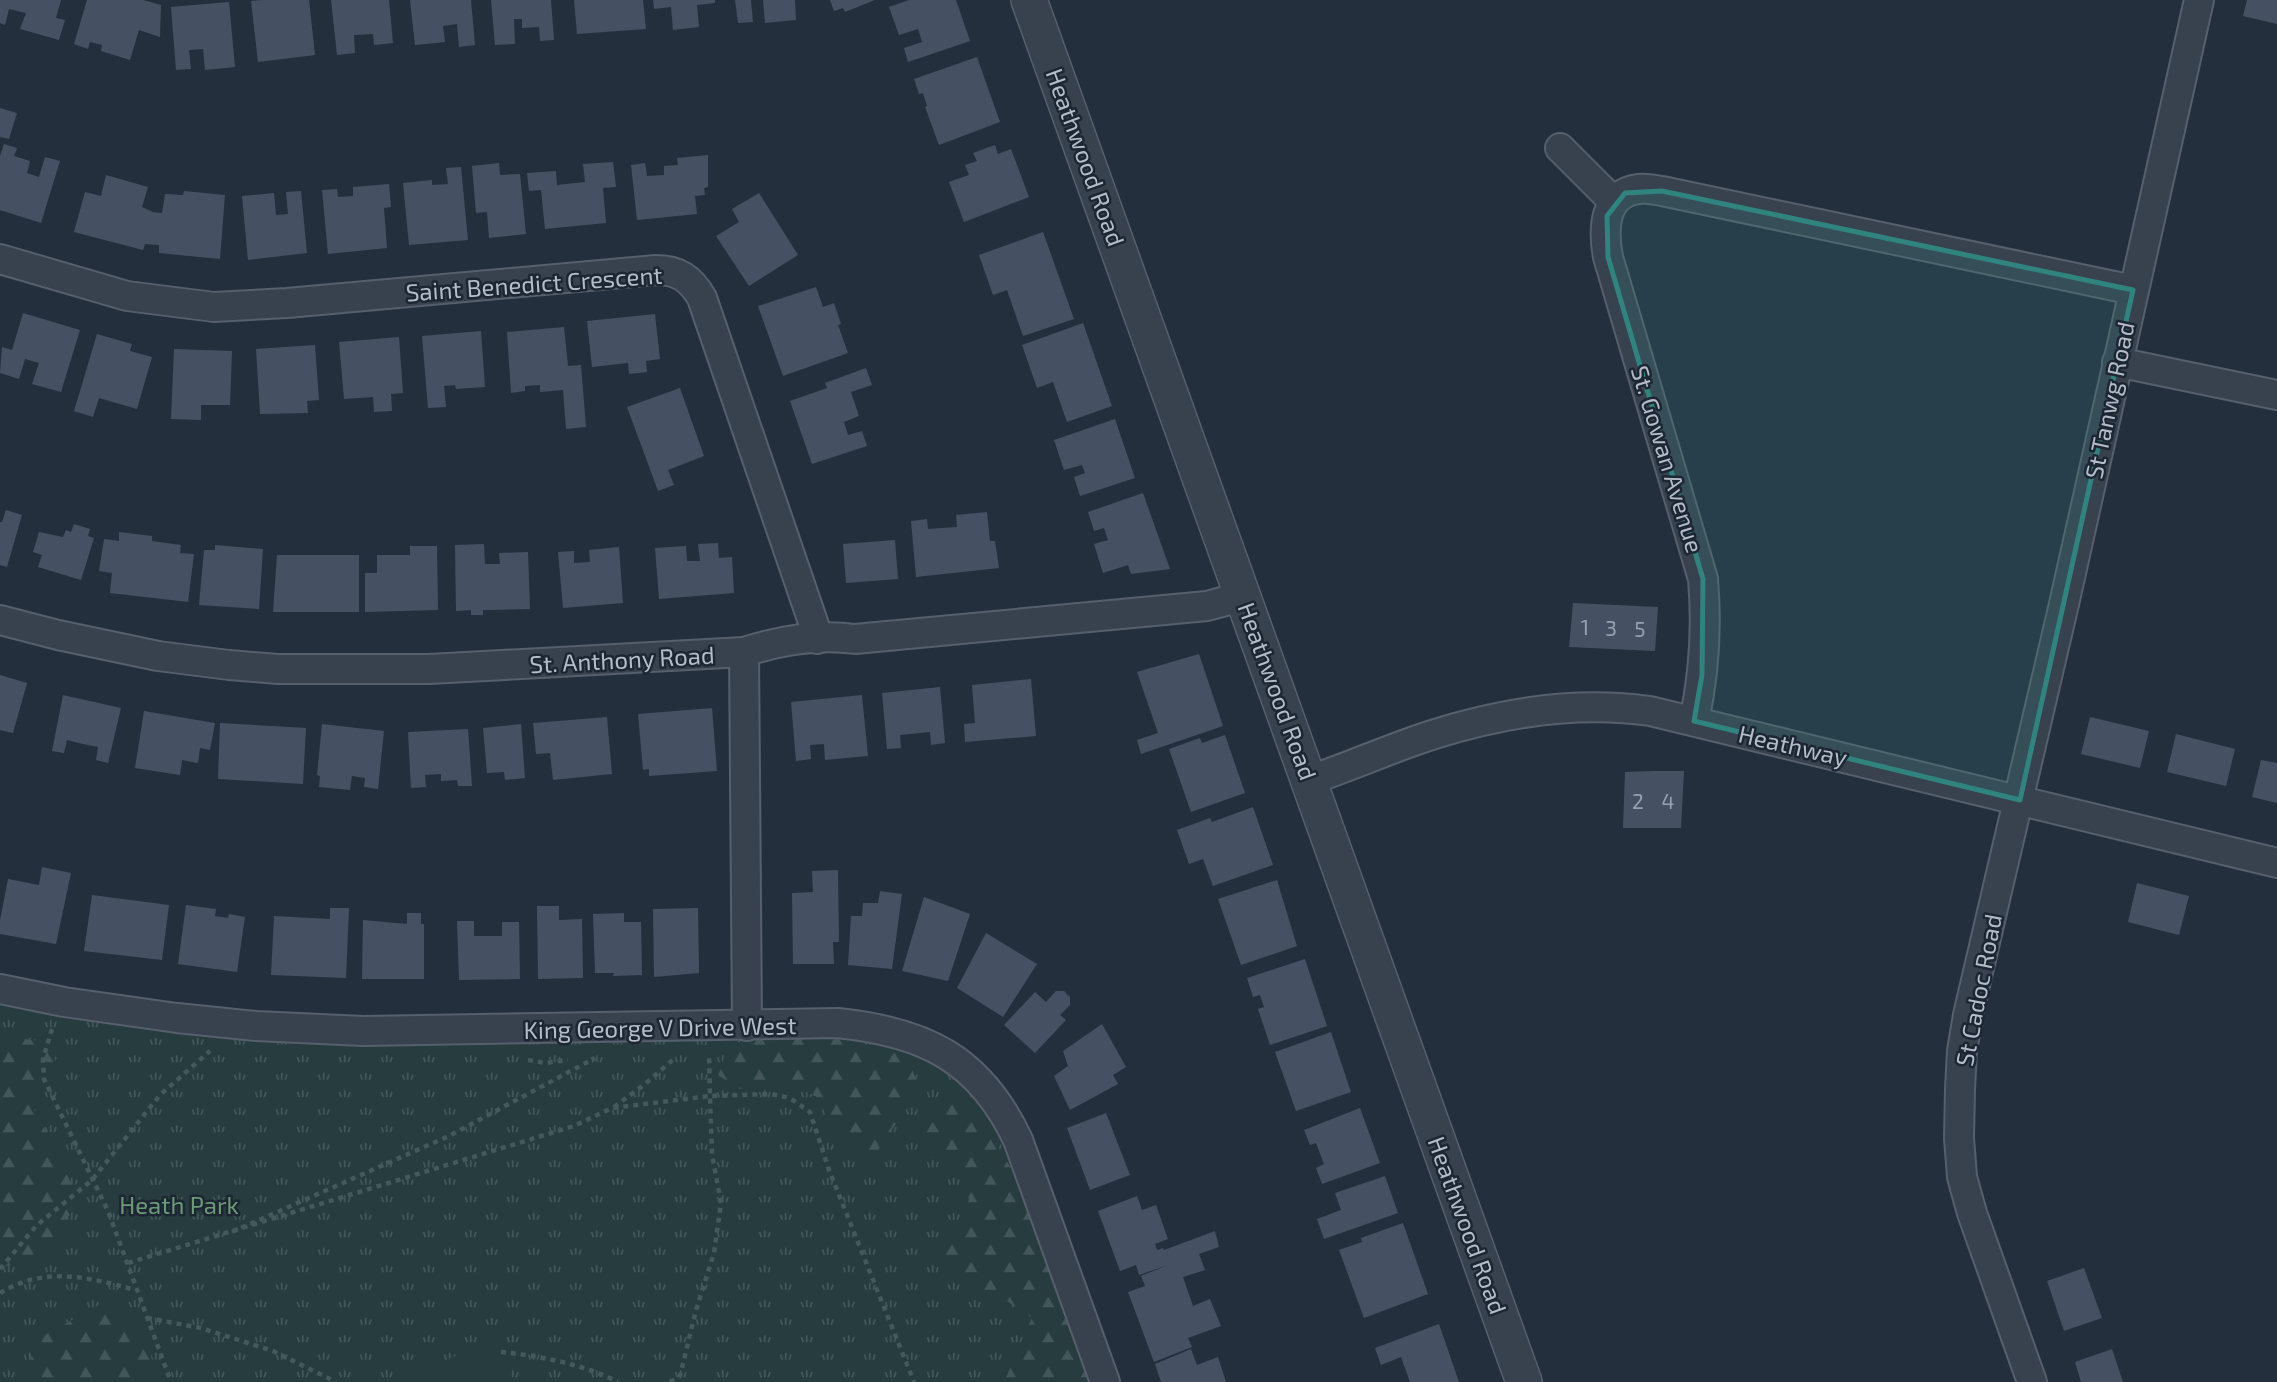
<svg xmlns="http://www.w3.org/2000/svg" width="2277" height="1382" font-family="'Exo 2',sans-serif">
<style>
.grass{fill:url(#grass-tufts)}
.forest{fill:url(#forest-firs)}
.pitch{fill:#263c3f}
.building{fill:#455162}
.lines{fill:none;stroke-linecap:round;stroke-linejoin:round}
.minor-casing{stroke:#565f6c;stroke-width:32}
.tertiary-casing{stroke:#565f6c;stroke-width:38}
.path{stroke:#44595c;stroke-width:4.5;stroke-dasharray:5 5;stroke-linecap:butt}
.minor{stroke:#38414e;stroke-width:28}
.tertiary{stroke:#38414e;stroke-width:35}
.marked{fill:#308480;fill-opacity:0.2;stroke:#308480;stroke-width:5;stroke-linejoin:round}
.labels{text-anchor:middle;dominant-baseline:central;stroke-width:5;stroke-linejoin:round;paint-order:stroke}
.number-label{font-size:21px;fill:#98a1af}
.street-label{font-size:24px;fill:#b4bcc9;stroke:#1d2633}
.park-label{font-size:24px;fill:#6b9a76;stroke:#1d2633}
</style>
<defs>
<pattern id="grass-tufts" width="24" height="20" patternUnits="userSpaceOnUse" patternTransform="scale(1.75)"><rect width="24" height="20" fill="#263c3f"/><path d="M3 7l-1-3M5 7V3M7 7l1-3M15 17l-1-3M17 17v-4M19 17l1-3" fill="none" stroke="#435659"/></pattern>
<pattern id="forest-firs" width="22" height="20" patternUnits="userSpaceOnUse" patternTransform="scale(1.75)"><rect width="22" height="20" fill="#263c3f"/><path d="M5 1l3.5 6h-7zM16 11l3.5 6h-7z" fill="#435659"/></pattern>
</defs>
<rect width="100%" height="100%" fill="#242f3e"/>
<!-- grass -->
<polygon class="grass" points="0,998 78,1012 859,1032 946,1064 1002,1125 1096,1382 0,1382"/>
<!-- forest -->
<g class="forest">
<polygon points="782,1033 837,1037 908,1057 917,1083 902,1115 878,1150 849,1151 828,1126 821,1099 790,1084 739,1089 718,1075 728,1045"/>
<polygon points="0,1036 40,1041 60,1066 32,1106 68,1170 76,1205 63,1225 59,1252 0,1268"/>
<path d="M951 1097 991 1135 1026 1193 1092 1382H1004L1032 1318 1004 1299 983 1296 955 1282 940 1266 942 1254 969 1200 965 1182 945 1161 923 1155C921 1150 917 1144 917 1138 917 1119 932 1100 951 1097Z"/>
<polygon points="112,1298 150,1350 156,1382 24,1382 36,1340"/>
</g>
<!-- pitch -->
<polygon class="pitch" points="496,1338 512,1382 397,1382"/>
<!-- building -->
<g class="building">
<polygon points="0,0 61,0 56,18 65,20 59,40 20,29 26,13 9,9 5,25 0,23"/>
<polygon points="87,0 143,0 161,5 160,37 139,30 130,60 101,51 102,45 90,42 88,49 74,44"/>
<polygon points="262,0 309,0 315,55 258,62 251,1"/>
<polygon points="331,0 389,0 393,43 374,45 373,34 354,35 355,53 337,55"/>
<polygon points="410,0 471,0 475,45 459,47 457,24 443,26 445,42 415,45"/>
<polygon points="491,0 551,0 554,40 540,41 539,27 522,28 522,19 514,19 515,44 495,45"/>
<polygon points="574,0 643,0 646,29 577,34"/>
<polygon points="653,0 715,0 715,3 697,5 699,27 673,30 671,7 654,9"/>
<polygon points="735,0 751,0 753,22 738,23"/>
<polygon points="763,0 795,0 796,20 765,23"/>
<polygon points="830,0 875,0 845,12 843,8 834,11"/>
<polygon points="909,0 956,0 970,41 908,62 904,48 922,42 918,29 899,35 889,7"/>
<polygon points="2247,0 2277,0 2277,24 2243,16"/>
<polygon points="229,2 235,67 205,70 203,49 189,50 191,69 176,70 171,7"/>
<polygon points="977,57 1000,122 939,145 925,107 927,106 923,93 919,94 914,79"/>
<polygon points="0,108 17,113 9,139 0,137"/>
<polygon points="4,144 17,148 14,156 30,161 27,173 39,177 45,157 60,161 41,223 0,210 0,156"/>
<polygon points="995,145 998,154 1011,149 1029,197 964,222 949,182 969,175 965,165 977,161 973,153"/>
<polygon points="708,155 708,187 704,188 705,195 695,196 697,214 637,220 631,165 645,163 647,176 664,175 664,166 678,165 677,158"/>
<polygon points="613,162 616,187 603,188 606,223 545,229 541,190 529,191 527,173 556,171 557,185 585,182 583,164"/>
<polygon points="499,163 500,175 520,174 526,234 489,238 487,212 476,213 472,166"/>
<polygon points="461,167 468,240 409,245 403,183 432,180 432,185 448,184 446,168"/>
<polygon points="106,175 148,187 142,207 153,212 162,213 165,194 183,195 184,191 225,195 220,259 159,253 159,245 145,244 143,250 74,232 85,192 101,196"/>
<polygon points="389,184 391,207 384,208 387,248 328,254 322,190 337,189 338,197 353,196 353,187"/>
<polygon points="301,191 307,253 248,260 242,196 274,193 276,215 288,214 286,192"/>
<polygon points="759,193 798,255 749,286 716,236 739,222 732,209"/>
<polygon points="1043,232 1074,319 1023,336 1007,290 993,295 979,255"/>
<polygon points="816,287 823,307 834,303 841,324 838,325 848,353 783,376 758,306"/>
<polygon points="23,313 80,330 61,392 32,384 39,363 25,359 19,379 0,373 2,347 12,350"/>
<polygon points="655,314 660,359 646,361 647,372 629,374 628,363 592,367 587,321"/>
<polygon points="1083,323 1112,406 1067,422 1053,382 1037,388 1022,345"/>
<polygon points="564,327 568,366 581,365 586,427 566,429 563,390 540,392 540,385 525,386 525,391 511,393 507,332"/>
<polygon points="481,331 485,387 456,389 455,385 444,386 446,407 428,408 422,336"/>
<polygon points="97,334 132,344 130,351 152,357 137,409 99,398 93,417 74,411"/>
<polygon points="399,337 403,393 391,394 392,411 374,412 373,397 344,399 339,342"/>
<polygon points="315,345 319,400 307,401 308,413 260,414 256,349"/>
<polygon points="174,349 232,351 230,405 201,405 201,420 171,419"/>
<polygon points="866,368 872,385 851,392 859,416 844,422 848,435 862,431 867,446 812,464 790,401 827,388 825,383"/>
<polygon points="680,388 704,456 668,470 674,485 658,491 627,407"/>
<polygon points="1115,419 1135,478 1080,496 1074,477 1085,473 1082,465 1064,470 1054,440"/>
<polygon points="1143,493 1170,569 1131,574 1128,565 1103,573 1094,544 1108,540 1104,528 1094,531 1088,512"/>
<polygon points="6,510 22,515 7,567 0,565 0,522 2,522"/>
<polygon points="987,512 990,541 995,541 999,568 916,577 911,521 927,519 928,529 957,527 956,515"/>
<polygon points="74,524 90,529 88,536 94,538 81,580 38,567 42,555 33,552 39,532 63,537 66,530 71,532"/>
<polygon points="119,532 152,536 152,541 181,545 180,553 194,554 188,602 110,593 112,573 99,571 104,539 119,541"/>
<polygon points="895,540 898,579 846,583 843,544"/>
<polygon points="718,543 719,558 732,557 734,593 659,599 655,548 686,546 687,561 700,561 698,544"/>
<polygon points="484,544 485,564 500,564 499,553 528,552 530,609 483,610 483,615 471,615 471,610 456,611 455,545"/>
<polygon points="215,545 263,549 259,609 199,605 204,550 215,550"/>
<polygon points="410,546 437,546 438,610 365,612 365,573 377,573 377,555 410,555"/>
<polygon points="619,547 623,603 563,608 558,552 574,551 574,563 590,562 589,550"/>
<polygon points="277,555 359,555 359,612 273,612"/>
<polygon points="1573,603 1658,607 1655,651 1569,647"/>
<polygon points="1199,654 1223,726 1141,754 1137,740 1158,733 1137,672"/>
<polygon points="0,675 27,683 13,733 0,730"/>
<polygon points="1031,679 1036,736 965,742 964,724 975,723 972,685"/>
<polygon points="940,687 945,743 931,745 930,732 900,735 901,748 887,749 882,693"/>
<polygon points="63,695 121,708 108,763 96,760 98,747 83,744 67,740 64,753 52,751"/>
<polygon points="862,695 868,756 825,760 824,744 810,745 811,759 796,761 791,702"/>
<polygon points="712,708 717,771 649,776 649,769 643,770 638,714"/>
<polygon points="144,711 215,723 210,750 200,748 198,763 182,760 180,775 135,768"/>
<polygon points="607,717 612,774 553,780 550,753 536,754 533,723"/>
<polygon points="2090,717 2149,731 2140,768 2081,754"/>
<polygon points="220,723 306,728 303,784 218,779"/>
<polygon points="322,724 384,731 378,789 364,787 365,778 352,776 350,790 319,787 320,776 317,775"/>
<polygon points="521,724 525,778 505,780 504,772 487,773 483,728"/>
<polygon points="468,729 472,786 458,786 457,780 441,781 441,774 425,775 426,787 411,788 408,732"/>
<polygon points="2176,734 2235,749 2226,786 2167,772"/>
<polygon points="1225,735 1245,793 1191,812 1169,749 1200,738 1202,743"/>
<polygon points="2261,760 2277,763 2277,803 2252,797"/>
<polygon points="1653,771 1684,771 1681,828 1623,828 1625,772"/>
<polygon points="1253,807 1273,865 1213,886 1203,859 1189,864 1177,830 1210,818 1212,822"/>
<polygon points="42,867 71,873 56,944 0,934 0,920 8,879 39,885"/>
<polygon points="838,870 839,942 833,942 834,964 793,964 792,893 813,892 812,871"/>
<polygon points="1277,880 1297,946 1241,965 1218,899"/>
<polygon points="2137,883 2189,896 2179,935 2128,922"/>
<polygon points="880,891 902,894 892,969 848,965 851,916 862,916 863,903 878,903"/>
<polygon points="92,895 169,905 162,960 84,951"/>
<polygon points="924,897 970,914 948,981 902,971"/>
<polygon points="186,905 216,909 215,916 228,918 229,914 245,917 237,972 178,964"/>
<polygon points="537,906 559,906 559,920 582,919 583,978 538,979"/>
<polygon points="330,908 349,908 346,978 271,975 274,916 330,919"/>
<polygon points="698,908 699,973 654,977 653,909"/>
<polygon points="407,913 421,913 421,924 424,924 424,979 362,979 363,920 407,924"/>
<polygon points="624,913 624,922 641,922 642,975 613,976 614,973 595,973 593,914"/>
<polygon points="457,921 474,921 474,936 502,936 502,922 519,922 520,979 459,980"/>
<polygon points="986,933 1037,964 1003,1017 957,988"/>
<polygon points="1305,959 1327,1026 1270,1045 1258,1009 1264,1007 1260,995 1253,997 1247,978"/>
<polygon points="1056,991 1064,991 1070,997 1070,1005 1060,1015 1066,1020 1035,1053 1004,1025 1035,992 1046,1002"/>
<polygon points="1102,1024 1126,1067 1113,1075 1118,1084 1070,1110 1054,1076 1068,1066 1063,1051"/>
<polygon points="1331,1032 1351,1092 1296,1111 1275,1052"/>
<polygon points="1360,1108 1380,1163 1322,1184 1316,1168 1324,1164 1316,1143 1310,1145 1304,1130"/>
<polygon points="1106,1113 1130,1175 1090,1190 1067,1128"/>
<polygon points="1385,1176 1398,1213 1324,1239 1317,1219 1341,1210 1335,1193"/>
<polygon points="1137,1196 1142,1210 1156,1205 1168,1239 1155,1244 1157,1250 1163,1248 1164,1250 1215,1231 1219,1247 1199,1254 1205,1270 1183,1277 1193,1306 1210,1299 1221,1326 1188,1338 1192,1347 1154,1362 1128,1292 1145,1286 1141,1276 1168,1265 1139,1275 1136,1265 1120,1271 1098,1211"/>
<polygon points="1403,1223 1428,1294 1364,1318 1339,1250 1362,1242 1361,1238"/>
<polygon points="2084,1268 2102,1318 2064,1331 2047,1281"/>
<polygon points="1439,1324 1459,1382 1410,1382 1401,1357 1381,1365 1375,1348"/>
<polygon points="1191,1349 1197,1365 1218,1357 1226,1382 1161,1382 1155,1364"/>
<polygon points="2112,1349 2123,1382 2081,1382 2075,1362"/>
</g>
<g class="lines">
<defs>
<g id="minor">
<polyline points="1560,148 1614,202"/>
<path d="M0 259 127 296 214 307 287 303 656 270C679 270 691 279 702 298L814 625 817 639"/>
<polyline points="2117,362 2277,395"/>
<path d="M0 620 58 635 158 656 229 665 278 669H429L744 652C778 641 819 634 855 639L1207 606 1244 596"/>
<polyline points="744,652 747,1026"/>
<path d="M1694 721C1704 675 1707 626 1703 579L1608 257C1603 230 1603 193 1639 189 1647 188 1655 190 1662 191L2133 290"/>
<path d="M1310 780C1352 766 1393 747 1435 734 1505 712 1578 701 1650 711L2277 863"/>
<path d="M0 989 64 1002 177 1018 256 1026 363 1031 838 1023C925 1032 980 1059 1018 1140L1105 1382"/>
<polyline points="2032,1382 1972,1213 1962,1177 1959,1138 1960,1089 1962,1051 1968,1015 2064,604 2199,0"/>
</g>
<polyline id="tertiary" points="1029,0 1524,1382"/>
</defs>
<!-- minor casing -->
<use href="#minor" class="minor-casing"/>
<!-- tertiary casing -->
<use href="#tertiary" class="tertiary-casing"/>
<!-- path -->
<g class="path">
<polyline points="52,1029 43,1059 44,1079 108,1211 171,1382"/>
<polyline points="528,1060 545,1063 568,1060"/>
<polyline points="614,1107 645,1084 676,1057"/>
<polyline points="232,1232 449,1136 595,1058"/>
<polyline points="128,1263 574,1126 612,1108 710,1096 709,1054"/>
<polyline points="0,1269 36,1226 92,1180 160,1095 210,1051"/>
<path d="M0 1293C44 1266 89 1277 135 1290"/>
<polyline points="147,1318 201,1328 273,1351 336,1382"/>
<path d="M501 1352C540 1356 583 1364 618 1382"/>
<polyline points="670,1382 680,1376 696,1310 714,1253 721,1203 712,1154 710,1096 771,1094 790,1098 810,1112 829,1170 914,1382"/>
</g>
<!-- minor -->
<use href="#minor" class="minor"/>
<!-- tertiary -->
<use href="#tertiary" class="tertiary"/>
</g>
<!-- marked area -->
<path class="marked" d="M1662 191 2133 290 2020 800 1694 721 1702 675 1703 579 1608 257 1607 216 1625 193Z"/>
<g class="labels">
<!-- number labels -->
<g class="number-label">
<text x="1585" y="626">1</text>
<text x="1611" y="627">3</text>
<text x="1640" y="628">5</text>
<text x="1638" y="800">2</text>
<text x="1668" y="800">4</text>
</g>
<!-- street labels -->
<g class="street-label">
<text transform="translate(1086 157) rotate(70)">Heathwood Road</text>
<text transform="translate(534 283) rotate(-4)">Saint Benedict Crescent</text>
<text transform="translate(2109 400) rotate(-78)">St Tanwg Road</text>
<text transform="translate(1668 459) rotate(73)">St. Gowan Avenue</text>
<text transform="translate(622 659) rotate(-3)">St. Anthony Road</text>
<text transform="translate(1278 691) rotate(70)">Heathwood Road</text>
<text transform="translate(1793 745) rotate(13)">Heathway</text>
<text transform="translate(1978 990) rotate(-79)">St Cadoc Road</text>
<text transform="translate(660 1027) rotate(-1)">King George V Drive West</text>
<text transform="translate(1468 1225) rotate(70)">Heathwood Road</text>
</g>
<!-- park labels -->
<g class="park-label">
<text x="179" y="1204">Heath Park</text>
</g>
</g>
</svg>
